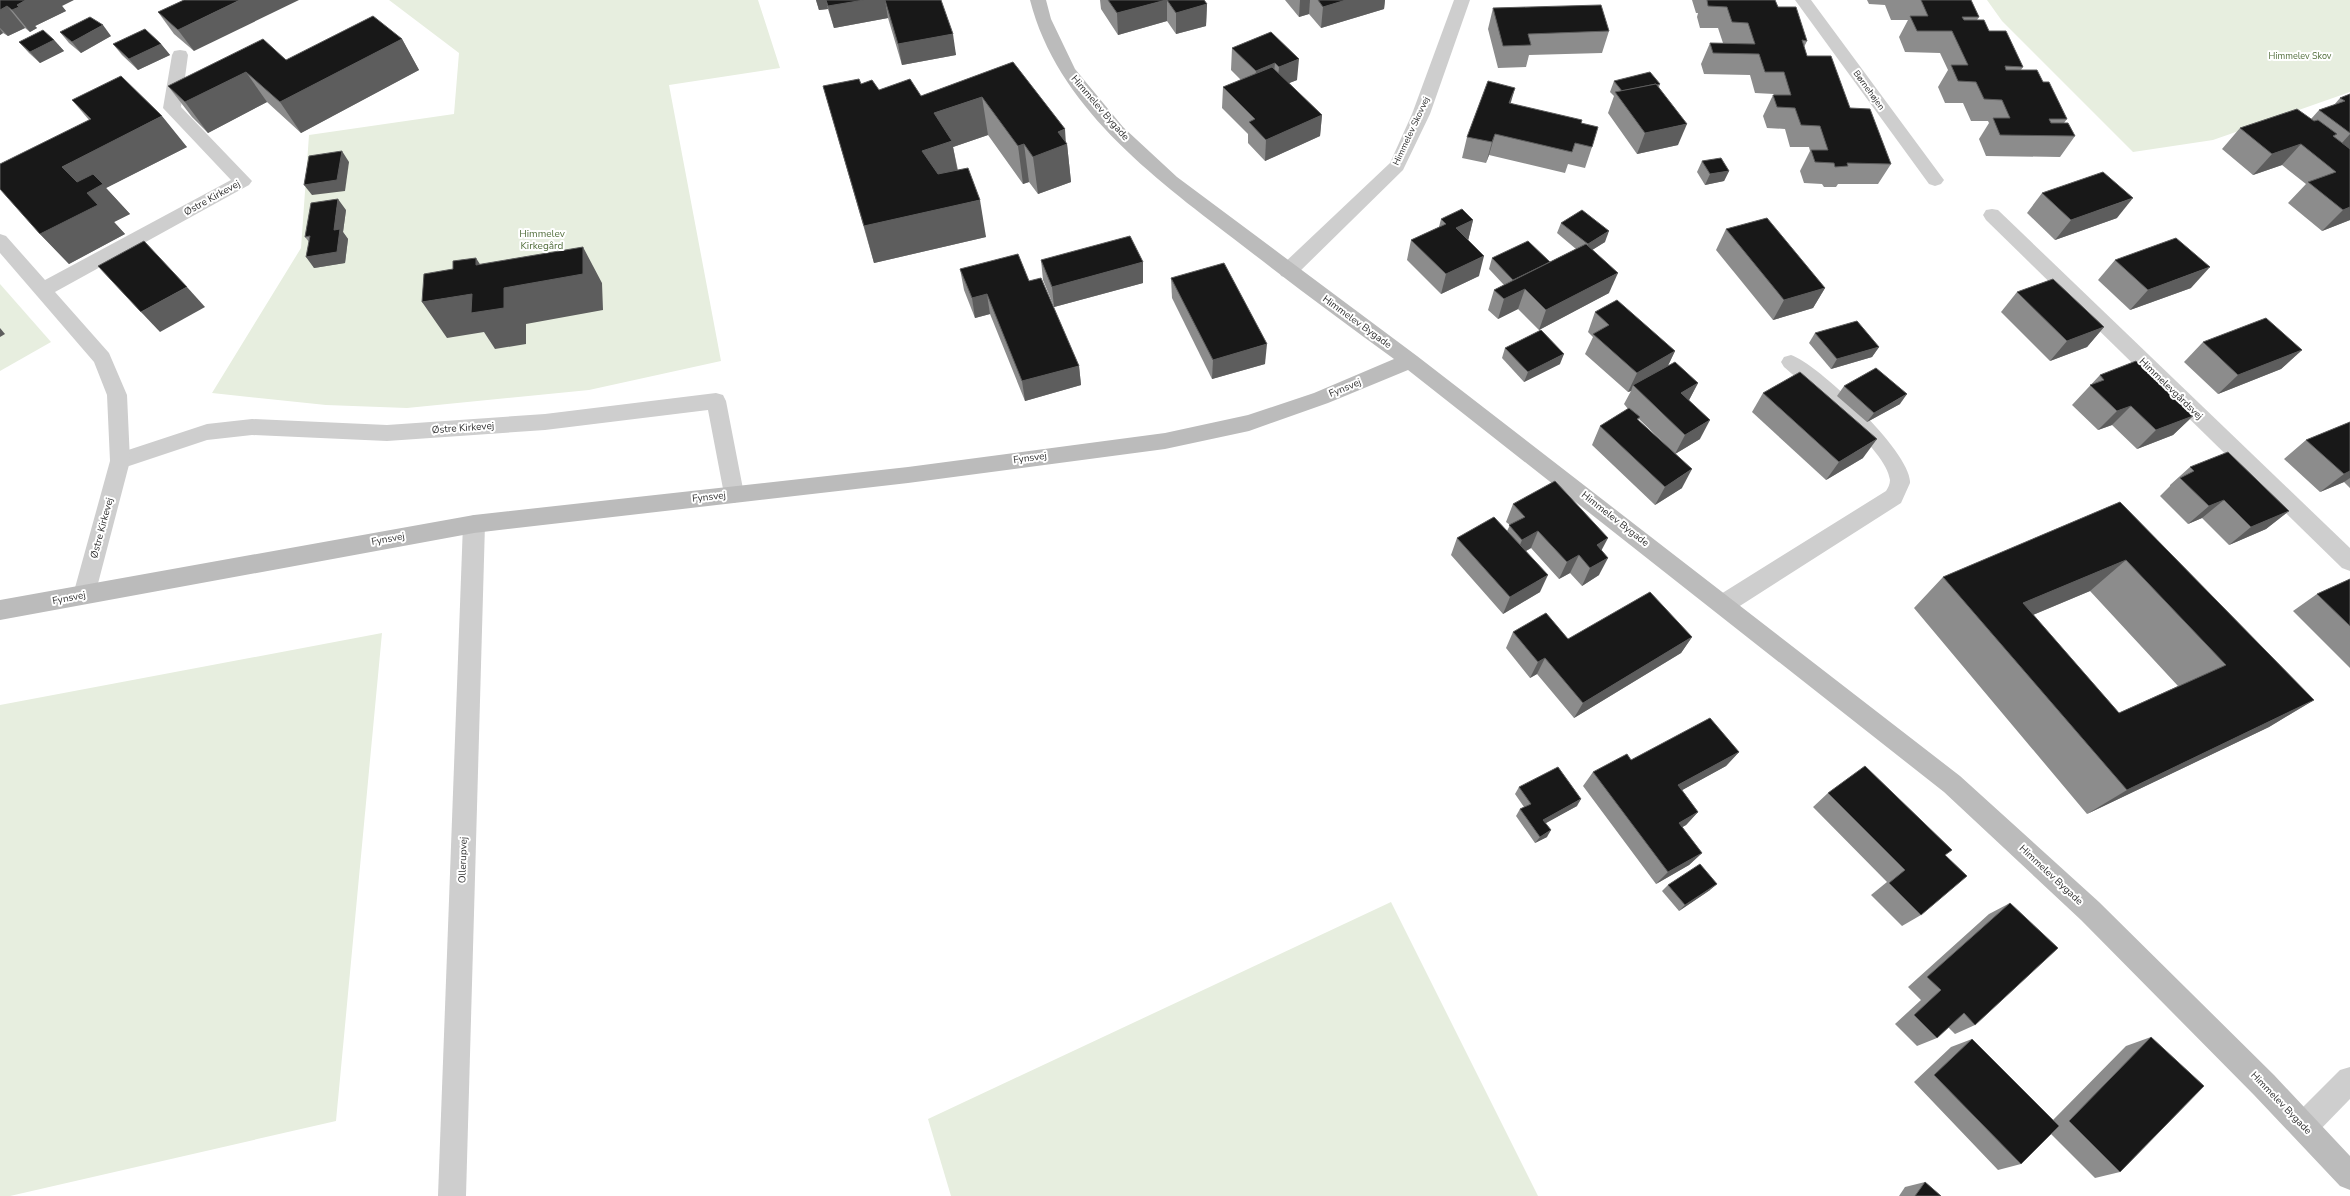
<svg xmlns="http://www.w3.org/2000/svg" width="2350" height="1196" font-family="'Nunito Sans',sans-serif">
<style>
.green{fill:#e7eedf}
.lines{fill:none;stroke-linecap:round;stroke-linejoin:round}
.lane{fill:#cecece;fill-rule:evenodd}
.street{fill:#cecece;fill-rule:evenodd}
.secondary{fill:#bbb;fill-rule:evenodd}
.wall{fill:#8c8c8c;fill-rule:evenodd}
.shaded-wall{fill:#5d5d5d}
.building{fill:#181818;stroke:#5d5d5d;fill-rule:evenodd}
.labels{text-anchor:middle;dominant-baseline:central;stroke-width:4;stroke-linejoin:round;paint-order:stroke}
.far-park-label{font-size:9px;fill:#536f3d;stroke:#fff}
.far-street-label{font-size:9px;fill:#313131;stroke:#fff}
.street-label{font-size:10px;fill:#313131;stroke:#fff}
.park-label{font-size:10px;fill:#536f3d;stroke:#fff}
</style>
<rect width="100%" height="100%" fill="#fff"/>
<!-- green -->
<g class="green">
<polygon points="389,0 758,0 780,68 669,85 721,361 589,390 407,408 326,405 212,393 301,248 309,135 454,114 459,53"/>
<polygon points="1987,0 2350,0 2350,92 2213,140 2133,152 2002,21"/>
<polygon points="0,284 51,342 0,371"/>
<polygon points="382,633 336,1121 10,1196 0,1196 0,705"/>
<polygon points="1391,902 1538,1196 951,1196 928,1119"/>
</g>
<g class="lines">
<!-- lane -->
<polygon class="lane" points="716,393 723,395 726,401 744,494 741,500 734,503 727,500 724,494 708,410 545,430 387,441 252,435 207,440 120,469 113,467 110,461 113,455 207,424 252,419 387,425 545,414"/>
<!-- street -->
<g class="street">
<polygon points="1454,0 1470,0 1430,114 1403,170 1295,276 1288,278 1281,276 1279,271 1281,266 1390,163 1412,114"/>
<polygon points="1795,0 1811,0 1941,176 1944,180 1941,184 1935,186 1929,184"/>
<polygon points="180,50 186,51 188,55 181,107 252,181 249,185 55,292 109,353 127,395 130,461 95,595 92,602 84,604 76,602 73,595 110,461 107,395 94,362 0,253 0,234 6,236 45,280 231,180 163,108 172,55 174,51"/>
<polygon points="1992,209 1998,210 2350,548 2350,571 2342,568 1986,220 1983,215 1986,210"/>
<path d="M1791 355C1817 363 1913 454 1910 483L1901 503 1732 611 1724 613 1716 611 1713 604 1716 597 1886 491C1888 488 1890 484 1890 480 1887 449 1808 388 1784 367L1781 362 1784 357Z"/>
<polygon points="474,515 482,518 485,524 466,1196 438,1196 463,524 466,518"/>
<polygon points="2350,1067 2350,1099 2314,1136 2304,1140 2294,1136 2290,1126 2294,1116 2340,1070"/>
</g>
<!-- secondary -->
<path class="secondary" d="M1030 0H1046L1051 19 1075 69 1123 127 1177 177 1417 356 1960 776 2099 902 2274 1075 2350 1156V1190L2340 1186 2254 1095 2081 920 1944 792 1408 370 1328 403 1249 431 1165 449 908 483 474 533 0 620V600L474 515 908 467 1165 433 1248 415 1314 393 1394 359C1340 320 1287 280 1234 239 1152 176 1057 106 1030 0Z"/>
</g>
<!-- wall -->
<g class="wall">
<polygon points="0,0 62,6 66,11 35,26 37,28 30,32 25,28 8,36 3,33 0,35"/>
<polygon points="184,0 194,51 174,34 158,12"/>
<polygon points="816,0 941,0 956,55 902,65 888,18 834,28 828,9 819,10"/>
<polygon points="1100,0 1204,0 1207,4 1206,26 1176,34 1167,21 1118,35 1101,9"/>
<polygon points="1285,0 1385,0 1384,9 1321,28 1309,14 1299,17"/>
<polygon points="1692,0 1775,0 1778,7 1807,41 1804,47 1807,56 1850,108 1891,164 1878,184 1838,184 1836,187 1824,187 1822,184 1804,183 1800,171 1810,151 1809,147 1790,147 1785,129 1767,128 1763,116 1773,95 1774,95 1774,94 1755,93 1750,75 1704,74 1701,64 1710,43 1723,43 1718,28 1700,28 1697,17 1698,13 1696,13"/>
<polygon points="1867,0 1971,0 1979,17 1977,20 2023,67 2021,70 2043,82 2067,119 2064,123 2075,136 2060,157 1986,156 1979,139 1989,123 1988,121 1971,121 1963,103 1945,103 1938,87 1948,70 1940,53 1905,52 1899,37 1908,20 1891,20 1885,5 1869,4"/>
<polygon points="1493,8 1609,31 1602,53 1529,55 1526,67 1498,68 1488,29"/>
<polygon points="60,32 111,36 81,53 69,43"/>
<polygon points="1271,32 1297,80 1289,83 1322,115 1320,136 1265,161 1248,143 1248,134 1222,108 1223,87 1241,80 1231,70 1232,48"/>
<polygon points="402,39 419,70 301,133 267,102 208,133 192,117 168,86 286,60"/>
<polygon points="54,40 64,51 40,63 29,53 19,42"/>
<polygon points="113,44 161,44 170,55 138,70 122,55"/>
<polygon points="1013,62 1067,144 1071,182 1038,194 1029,182 1023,184 988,135 953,147 958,170 986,237 874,263 834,124 823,86 861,84 879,90 921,96"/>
<polygon points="1614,81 1660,84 1659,87 1678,145 1637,154 1608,113 1614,96 1610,92"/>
<polygon points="2350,94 2350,148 2349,148 2350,149 2350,220 2322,231 2288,203 2306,184 2282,165 2253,175 2222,149 2240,128 2311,119 2319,110 2334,105 2340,98"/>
<polygon points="72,100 187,147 106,188 130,214 114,222 125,234 69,264 40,234 89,120"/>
<polygon points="1510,103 1581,123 1592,147 1585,168 1568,164 1565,173 1489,155 1486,163 1462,158 1467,137"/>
<polygon points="1702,161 1729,171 1724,181 1705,185 1697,172"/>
<polygon points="2042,193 2117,218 2055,240 2027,213"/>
<polygon points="346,210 343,232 348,239 345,263 314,268 309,242 305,237"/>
<polygon points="1441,219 1473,220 1468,240 1479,276 1441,294 1407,260 1411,240 1439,227"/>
<polygon points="1561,223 1605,242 1592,250 1609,293 1539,330 1518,309 1498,319 1488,310 1494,290 1504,285 1489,269 1492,258 1550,262 1576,249 1557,233"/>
<polygon points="1726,229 1825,288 1813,308 1773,320 1716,250"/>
<polygon points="1041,260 1143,262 1143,283 1054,307 1043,280"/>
<polygon points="2115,260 2191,288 2130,310 2098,280"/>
<polygon points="960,269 1029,281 1079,366 1081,385 1025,401 990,314 975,318 964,290"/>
<polygon points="1171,278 1265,364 1212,379 1172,298"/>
<polygon points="2017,292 2104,327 2087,347 2050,361 2001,312"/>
<polygon points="1595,312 1675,351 1667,367 1698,383 1689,400 1700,439 1675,454 1639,419 1638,420 1682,488 1655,505 1592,445 1600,426 1628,409 1624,404 1631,391 1628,392 1585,354 1593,337 1588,332"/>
<polygon points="1815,333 1879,347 1872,357 1831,369 1809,343"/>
<polygon points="2203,342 2302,350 2281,369 2218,394 2184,362"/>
<polygon points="1505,348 1560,364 1524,382 1502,358"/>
<polygon points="2100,375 2193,416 2173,435 2137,449 2112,425 2098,430 2072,405"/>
<polygon points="1844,386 1900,404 1867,422 1837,396"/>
<polygon points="1763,393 1863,458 1826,480 1752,412"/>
<polygon points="2350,422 2350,488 2344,482 2320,492 2284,459 2306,440"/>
<polygon points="2190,467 2289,511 2266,529 2229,545 2202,518 2188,524 2160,496 2170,486 2170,485"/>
<path d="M2120 502 2314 700 2269 727 2087 814 1914 608 1943 577ZM2090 591 2178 686 2119 713 2033 615Z"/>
<polygon points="1513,504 1602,550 1599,575 1582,586 1570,573 1559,579 1531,548 1526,551 1540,592 1503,614 1451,555 1457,538 1507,531 1510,525 1506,522"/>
<polygon points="2350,579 2350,668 2293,611 2317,594"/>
<polygon points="1513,632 1568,639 1692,637 1681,653 1574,718 1537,674 1530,678 1506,648"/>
<polygon points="1739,752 1726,766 1682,790 1698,812 1686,825 1682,827 1702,853 1689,865 1656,884 1583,786 1593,772 1631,760"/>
<polygon points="1519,787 1577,806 1545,823 1547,837 1535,843 1516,816 1520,809 1524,807 1515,794"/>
<polygon points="1828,793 1945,855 1921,915 1902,926 1871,895 1887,882 1813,807"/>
<polygon points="1668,885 1710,890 1679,911 1662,891"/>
<polygon points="2010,903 1975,1025 1955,1034 1948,1027 1937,1038 1917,1046 1895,1024 1921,1000 1908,987 1989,914"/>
<polygon points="2151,1037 2120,1172 2095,1178 2051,1134 2021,1164 1998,1170 1914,1082 1951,1047 1972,1039 2053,1120 2126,1046"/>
<polygon points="1925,1182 1941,1196 1899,1196 1905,1187"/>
</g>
<!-- shaded-wall -->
<g class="shaded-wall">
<polygon points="26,0 74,0 62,6 66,11 35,26 37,28 30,32 12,10 17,5"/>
<polygon points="240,0 299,0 194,51 178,30"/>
<polygon points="816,0 826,0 828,9 819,10"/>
<polygon points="826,0 885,0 888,18 834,28"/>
<polygon points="1167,0 1167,21 1118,35 1117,13"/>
<polygon points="1300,0 1310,0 1309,14 1299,17"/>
<polygon points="1346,0 1385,0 1384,9 1321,28 1323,7"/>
<polygon points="1207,4 1206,26 1176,34 1176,13"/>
<polygon points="7,6 25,28 8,36 0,28 0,10"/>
<polygon points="103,25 111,36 81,53 72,42"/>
<polygon points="0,29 3,33 0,35"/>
<polygon points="953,34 956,55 902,65 898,44"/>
<polygon points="402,39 419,70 301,133 280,102"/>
<polygon points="54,40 64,51 40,63 30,52"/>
<polygon points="161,44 170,55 138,70 129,59"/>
<polygon points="1299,59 1297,80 1277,88 1279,67"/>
<polygon points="1275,63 1273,84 1254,92 1256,71"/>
<polygon points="246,72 267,102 208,133 185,102"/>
<polygon points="1515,88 1509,109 1509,103"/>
<polygon points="982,97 988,135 953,147 959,179 930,189 922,151 934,113"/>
<polygon points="1322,115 1320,136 1265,161 1266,140"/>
<polygon points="162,116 187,147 106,188 130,214 114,222 125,234 69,264 40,234 62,167"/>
<polygon points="1687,124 1678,145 1637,154 1645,133"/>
<polygon points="1065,129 1066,145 1067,144 1071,182 1038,194 1033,157 1058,132"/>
<polygon points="1495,134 1489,155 1486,163 1492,142"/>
<polygon points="2350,134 2350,148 2331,155"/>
<polygon points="1024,144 1029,182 1023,184 1018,146"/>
<polygon points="2301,144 2282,165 2253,175 2272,154"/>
<polygon points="342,151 349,162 345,191 312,195 304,185"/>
<polygon points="1729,171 1724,181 1705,185 1710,174"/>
<polygon points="2133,198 2117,218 2055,240 2071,220"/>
<polygon points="338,199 346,210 343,232 348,239 345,263 314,268 306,257 334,230"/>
<polygon points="980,200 986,237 874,263 864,226"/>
<polygon points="2350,207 2350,220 2322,231 2343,210"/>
<polygon points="1473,220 1468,241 1456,228"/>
<polygon points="1609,231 1605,242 1584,255 1588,244"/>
<polygon points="583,247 602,283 603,310 526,324 526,344 495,349 484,332 447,338 422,302 504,288"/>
<polygon points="1484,256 1479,276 1441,294 1446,274"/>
<polygon points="476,258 499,294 476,265"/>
<polygon points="1143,262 1143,283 1054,307 1052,287"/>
<polygon points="2210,267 2191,288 2130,310 2148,290"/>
<polygon points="1618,273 1609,293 1539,330 1546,310"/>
<polygon points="187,287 205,307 160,332 141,312"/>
<polygon points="1825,288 1813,308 1773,320 1784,300"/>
<polygon points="1525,289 1518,309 1498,319 1504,299"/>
<polygon points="987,294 990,314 975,318 972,298"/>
<polygon points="2104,327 2087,347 2050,361 2067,341"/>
<polygon points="0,328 5,334 0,337"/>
<polygon points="1267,344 1265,364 1212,379 1213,360"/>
<polygon points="1879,347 1872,357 1831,369 1837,359"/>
<polygon points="2302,350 2281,369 2218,394 2238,375"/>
<polygon points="1675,351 1666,370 1633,385 1631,391 1628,392 1637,373"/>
<polygon points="1564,354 1560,364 1524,382 1528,372"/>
<polygon points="1079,366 1081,385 1025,401 1022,381"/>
<polygon points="1698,383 1688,402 1681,393"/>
<polygon points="1907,394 1900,404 1867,422 1874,413"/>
<polygon points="2131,406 2112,425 2098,430 2117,411"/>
<polygon points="2193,416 2173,435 2137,449 2156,430"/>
<polygon points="1710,420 1700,439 1675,454 1685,435"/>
<polygon points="1877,439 1863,458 1826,480 1839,462"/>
<polygon points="1692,469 1682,488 1655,505 1665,487"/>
<polygon points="2350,471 2350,478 2344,482 2320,492 2344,474"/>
<polygon points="2224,500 2202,518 2188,524 2209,506"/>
<polygon points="2289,511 2266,529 2229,545 2251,527"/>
<polygon points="1538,531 1531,548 1515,557 1522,540"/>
<polygon points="1608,538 1599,555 1597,545"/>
<polygon points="1579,555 1570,573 1559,579 1567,562"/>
<polygon points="1608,558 1599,575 1582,586 1590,568"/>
<polygon points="2126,560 2090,591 1990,633 2023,603"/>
<polygon points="1548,575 1540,592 1503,614 1510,597"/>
<polygon points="1692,637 1681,653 1574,718 1583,703"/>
<polygon points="1545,658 1537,674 1530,678 1538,662"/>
<polygon points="2314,700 2269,727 2087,814 2127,790"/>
<polygon points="1739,752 1726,766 1666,799 1678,785"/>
<polygon points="1581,799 1577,806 1539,827 1543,820"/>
<polygon points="1698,812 1686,825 1667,836 1679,823"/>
<polygon points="1551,830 1547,837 1535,843 1540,837"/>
<polygon points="1702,853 1689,865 1656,884 1668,872"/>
<polygon points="1717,884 1710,890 1679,911 1685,905"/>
</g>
<!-- building -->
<g class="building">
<polygon points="0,0 26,0 17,5 19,7 12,10 7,6 0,10"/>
<polygon points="184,0 240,0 178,30 158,12"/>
<polygon points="826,0 864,0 828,6"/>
<polygon points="885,0 941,0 953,34 898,44"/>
<polygon points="1108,0 1166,0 1117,13"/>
<polygon points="1167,0 1204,0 1207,4 1176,13"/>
<polygon points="1318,0 1346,0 1323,7"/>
<polygon points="1707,0 1775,0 1778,7 1796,7 1807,41 1802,40 1807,56 1831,56 1850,108 1870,109 1891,164 1847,163 1848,166 1835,167 1834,163 1815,162 1811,150 1828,150 1820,126 1801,125 1795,108 1777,107 1773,95 1791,95 1784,72 1765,72 1759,54 1713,53 1710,43 1755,44 1748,23 1732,22 1727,7 1708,6"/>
<polygon points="1921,0 1971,0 1979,17 1962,17 1964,20 1984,20 1989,31 2006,31 2023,67 2005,66 2006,70 2037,70 2043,82 2049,82 2067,119 2049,119 2051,123 2068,123 2075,136 2000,135 1993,118 2010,118 2002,100 1984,99 1976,82 1958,81 1951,65 1968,65 1952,31 1917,31 1910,16 1928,16"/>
<polygon points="1601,5 1609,31 1528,34 1531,45 1503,46 1493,8"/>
<polygon points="373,16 402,39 280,102 246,72 185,102 168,86 263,39 286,60"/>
<polygon points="90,17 103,25 72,42 60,32"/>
<polygon points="145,29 161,44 129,59 113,44"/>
<polygon points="43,30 54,40 30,52 19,42"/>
<polygon points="1271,32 1299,59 1279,67 1275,63 1256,71 1232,48"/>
<polygon points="1013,62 1065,129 1058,132 1067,144 1033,157 1024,144 1018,146 982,97 934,113 952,141 922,151 938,174 968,168 980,200 864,226 823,86 859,79 861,84 872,80 879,90 910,79 921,96"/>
<polygon points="1272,67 1322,115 1266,140 1249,122 1255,119 1223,87"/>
<polygon points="1650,72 1660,84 1657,85 1656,84 1622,91 1614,81"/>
<polygon points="121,76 162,116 62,167 77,182 93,174 103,184 87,193 98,205 40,234 0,189 0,164 91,119 72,100"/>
<polygon points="1488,81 1515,88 1509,103 1582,120 1581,123 1598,127 1592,147 1575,143 1572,152 1495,134 1492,142 1467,137"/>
<polygon points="1656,84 1687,124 1645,133 1615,92"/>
<polygon points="2350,94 2350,133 2319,110 2345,101 2340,98"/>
<polygon points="2297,109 2314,121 2318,120 2337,134 2333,136 2350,149 2350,207 2343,210 2308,182 2336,172 2301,144 2272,154 2240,128"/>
<polygon points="342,151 337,180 304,185 309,156"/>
<polygon points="1721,158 1729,171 1710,174 1702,161"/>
<polygon points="2103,172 2133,198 2071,220 2042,193"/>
<polygon points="338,199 334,230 340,229 337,252 306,257 310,236 305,237 311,203"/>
<polygon points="1462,209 1473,220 1456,228 1484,256 1446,274 1411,240 1446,224 1441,219"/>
<polygon points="1582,210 1609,231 1588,244 1561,223"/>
<polygon points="1767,218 1825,288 1784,300 1726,229"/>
<polygon points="1130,236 1143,262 1052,287 1041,260"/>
<polygon points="2176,238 2210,267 2148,290 2115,260"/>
<polygon points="144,241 187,287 141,312 98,266"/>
<polygon points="1528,241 1550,262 1513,280 1492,258"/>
<polygon points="1586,244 1618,273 1546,310 1525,289 1504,299 1494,290"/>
<polygon points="583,247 583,274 504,288 504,308 471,313 472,294 422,302 424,274 453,269 453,261 476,258 476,265"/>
<polygon points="1018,254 1029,281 1041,278 1079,366 1022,381 987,294 972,298 960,269"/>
<polygon points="1224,263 1267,344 1213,360 1171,278"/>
<polygon points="2053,279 2104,327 2067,341 2017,292"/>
<polygon points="1617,300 1675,351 1637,373 1593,334 1609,325 1595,312"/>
<polygon points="2266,318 2302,350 2238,375 2203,342"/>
<polygon points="1857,321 1879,347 1837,359 1815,333"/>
<polygon points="1541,330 1564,354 1528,372 1505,348"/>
<polygon points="2136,361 2193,416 2156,430 2131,406 2117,411 2090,385 2104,380 2100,375"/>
<polygon points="1675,362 1698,383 1681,393 1710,420 1685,435 1633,385"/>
<polygon points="1876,368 1907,394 1874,413 1844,386"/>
<polygon points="1800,372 1877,439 1839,462 1763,393"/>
<polygon points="1629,408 1640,417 1637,419 1692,469 1665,487 1600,426"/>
<polygon points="2350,422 2350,471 2344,474 2306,440"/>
<polygon points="2228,452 2289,511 2251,527 2224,500 2209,506 2180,478 2194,471 2190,467"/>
<polygon points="1555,481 1608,538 1597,545 1608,558 1590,568 1579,555 1567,562 1538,531 1522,540 1509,525 1525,517 1513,504"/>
<path d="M2120 502 2314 700 2127 790 1943 577ZM2126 560 2226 665 2119 713 2023 603Z"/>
<polygon points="1494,517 1548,575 1510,597 1457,538"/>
<polygon points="2350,579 2350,626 2317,594"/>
<polygon points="1650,592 1692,637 1583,703 1545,658 1538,662 1513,632 1546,613 1568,639"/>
<polygon points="1710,718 1739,752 1678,785 1698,812 1679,823 1702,853 1668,872 1593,772 1627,754 1631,760"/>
<polygon points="1865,766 1952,850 1945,855 1967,876 1921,915 1889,883 1905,870 1828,793"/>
<polygon points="1558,767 1581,799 1543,820 1551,830 1540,837 1520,809 1531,804 1519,787"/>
<polygon points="1700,864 1717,884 1685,905 1668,885"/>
<polygon points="2010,903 2058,948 1975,1025 1964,1013 1937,1038 1914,1015 1941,990 1927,977"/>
<polygon points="2151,1037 2204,1086 2120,1172 2069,1121"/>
<polygon points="1972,1039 2059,1126 2021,1164 1934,1075"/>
<polygon points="1925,1182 1941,1196 1915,1196"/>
</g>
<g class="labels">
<!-- far-park labels -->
<g class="far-park-label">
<text x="2300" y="56">Himmelev Skov</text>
</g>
<!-- far-street labels -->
<g class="far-street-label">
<text transform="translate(1869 90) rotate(54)">Børnehøjen</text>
<text transform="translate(1411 131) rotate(-65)">Himmelev Skovvej</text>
</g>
<!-- street labels -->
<g class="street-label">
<text transform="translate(1100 108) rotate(49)">Himmelev Bygade</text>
<text transform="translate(212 198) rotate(-29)">Østre Kirkevej</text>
<text transform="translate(1357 322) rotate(36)">Himmelev Bygade</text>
<text transform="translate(1345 388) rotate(-22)">Fynsvej</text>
<text transform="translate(2171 389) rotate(44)">Himmelevgårdsvej</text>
<text transform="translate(463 428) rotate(-4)">Østre Kirkevej</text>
<text transform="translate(1030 458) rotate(-8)">Fynsvej</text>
<text transform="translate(709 497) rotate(-6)">Fynsvej</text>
<text transform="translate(1615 519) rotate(38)">Himmelev Bygade</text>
<text transform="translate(102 528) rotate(-75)">Østre Kirkevej</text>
<text transform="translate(388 539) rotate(-10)">Fynsvej</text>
<text transform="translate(69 598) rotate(-11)">Fynsvej</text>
<text transform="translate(463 860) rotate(-88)">Ollerupvej</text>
<text transform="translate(2051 875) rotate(43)">Himmelev Bygade</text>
<text transform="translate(2281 1103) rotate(46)">Himmelev Bygade</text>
</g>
<!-- park labels -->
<g class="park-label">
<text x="542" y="234">Himmelev<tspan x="542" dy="12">Kirkegård</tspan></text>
</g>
</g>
</svg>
